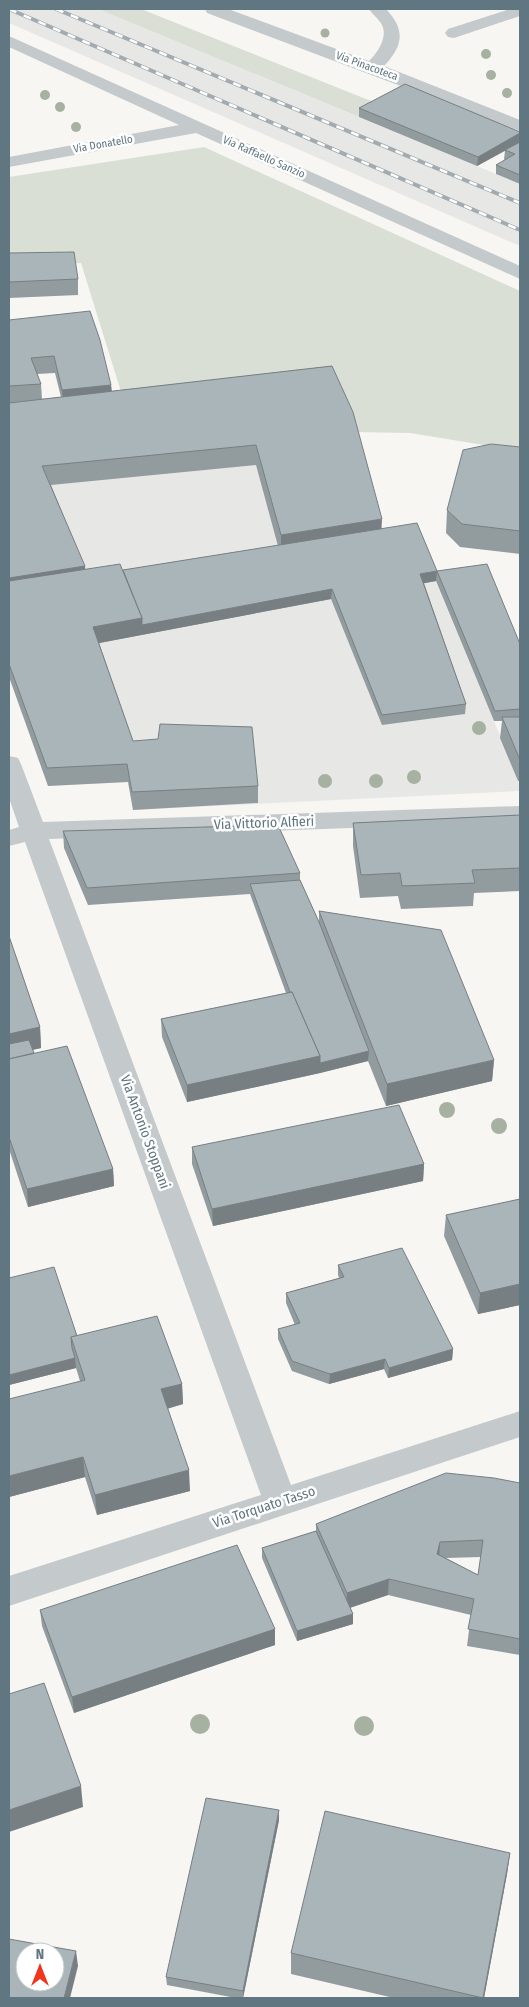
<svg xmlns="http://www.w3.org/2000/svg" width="529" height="2007" font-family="'Fira Sans Condensed',sans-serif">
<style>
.built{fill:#e7e8e6}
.green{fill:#d9dfd4}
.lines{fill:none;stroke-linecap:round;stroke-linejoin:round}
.street{fill:#c4c9cb;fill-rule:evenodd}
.rail-casing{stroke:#a2abaf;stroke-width:4}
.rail{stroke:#fff;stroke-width:2.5;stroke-dasharray:8;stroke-linecap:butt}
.tree{fill:#a7b1a2}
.wall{fill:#929c9f;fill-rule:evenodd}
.shaded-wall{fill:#777f82}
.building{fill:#aab5b9;stroke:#777f82;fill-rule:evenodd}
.labels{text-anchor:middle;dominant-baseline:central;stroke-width:5;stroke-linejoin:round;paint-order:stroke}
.far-street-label{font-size:11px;fill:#607680;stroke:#fff}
.street-label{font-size:14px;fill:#607680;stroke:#fff}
</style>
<rect width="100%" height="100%" fill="#f7f6f3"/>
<!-- built -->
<g class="built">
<polygon points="9,9 98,9 520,184 520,246 9,23"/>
<polygon points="331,386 381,539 416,534 494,721 520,786 520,791 133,810 128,782 48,786 9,424"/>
</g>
<!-- green -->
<g class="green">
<polygon points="98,9 141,9 381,105 359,117"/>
<polygon points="204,147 520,291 520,451 410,433 352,432 127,411 81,263 9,268 9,177"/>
</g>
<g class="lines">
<!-- street -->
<g class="street">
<path d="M205 9H228L369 61C378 52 388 37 382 25 379 19 372 14 369 9H386C406 30 403 46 384 66L520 120V131L207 13Z"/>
<polygon points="510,9 520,9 520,16 454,38 448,37 445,33 448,29"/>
<polygon points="9,36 520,266 520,279 196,133 9,167 9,157 179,125 9,47"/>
<polygon points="9,756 18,758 21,764 43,822 520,806 520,822 49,839 291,1485 520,1411 520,1437 9,1606 9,1576 261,1495 25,842 9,846 9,830 19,827 9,798"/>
</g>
<defs>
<g id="rail">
<polyline points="9,9 520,230"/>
<polyline points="56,9 520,203"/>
</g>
</defs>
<!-- rail casing -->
<use href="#rail" class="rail-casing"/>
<!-- rail -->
<use href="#rail" class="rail"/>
</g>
<!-- trees -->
<g class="tree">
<circle cx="325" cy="33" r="4.5"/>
<circle cx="486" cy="54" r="5"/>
<circle cx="491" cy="75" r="5"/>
<circle cx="507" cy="93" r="5"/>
<circle cx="45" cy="95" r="5"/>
<circle cx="60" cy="107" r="5"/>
<circle cx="76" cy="127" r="5"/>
<circle cx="479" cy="728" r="7"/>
<circle cx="414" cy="777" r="7"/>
<circle cx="325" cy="781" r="7"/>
<circle cx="376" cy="781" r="7"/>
<circle cx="447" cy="1110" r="8"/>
<circle cx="499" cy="1126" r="8"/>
<circle cx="200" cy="1724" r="10"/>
<circle cx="364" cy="1726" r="10"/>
</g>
<!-- wall -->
<g class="wall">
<polygon points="359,108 520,132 520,184 496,174 496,165 505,160 504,159 505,151 477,166 359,117"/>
<polygon points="9,253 78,279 78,295 9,298"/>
<path d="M9 320 111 385 112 391 332 366 381 529 437 571 520 644V781H518L500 738 502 721H494L436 581 424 583 466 704 465 714 382 725 331 599 99 643 133 741 258 786V803L133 810 128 782 48 786 9 677ZM55 373 61 397 42 399 41 384 37 374ZM256 465 278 546 123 570 85 569 51 485Z"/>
<polygon points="520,447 520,554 460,547 446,533 447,510"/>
<polygon points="520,815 520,891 474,893 473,906 401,909 398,896 360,898 353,846 353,823"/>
<polygon points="63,831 300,873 300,880 319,922 319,911 494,1060 492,1081 386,1106 368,1061 320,1073 187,1102 162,1037 161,1019 286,993 250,894 88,905 64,848"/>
<polygon points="9,936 40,1027 41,1048 32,1050 34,1053 113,1169 114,1186 28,1207 9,1149"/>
<polygon points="192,1147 424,1164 423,1181 213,1226 192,1164"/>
<polygon points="520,1199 520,1305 478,1314 444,1236 446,1215"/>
<polygon points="338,1265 453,1349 452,1360 388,1378 384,1369 329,1384 292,1371 278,1339 278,1329 295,1325 286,1303 286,1293 339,1278 338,1275"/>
<polygon points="9,1278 77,1336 182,1384 183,1404 167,1409 190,1491 97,1515 85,1477 9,1497 80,1381 76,1368 9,1385"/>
<path d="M520 1483V1655L467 1646 471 1615 388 1595 350 1608 353 1624 297 1641 262 1558V1548L316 1531V1524ZM481 1557 478 1575 446 1558Z"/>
<polygon points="40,1610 275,1645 74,1713 42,1626"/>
<polygon points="279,1810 279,1820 243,1998 236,1998 167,1985 166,1977"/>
<polygon points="510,1853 507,1874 484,1998 394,1998 291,1974 291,1953"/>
</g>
<!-- shaded-wall -->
<g class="shaded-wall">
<polygon points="520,133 520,142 477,166 478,157"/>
<polygon points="111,385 112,402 64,407 62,390"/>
<polygon points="382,519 381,539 281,555 281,535"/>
<polygon points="85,566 86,586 9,599 9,578"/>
<polygon points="437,571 436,581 420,584 420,574"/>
<polygon points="332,589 331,599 94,644 93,627 142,618"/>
<polygon points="40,1027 41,1048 9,1055 9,1034"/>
<polygon points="369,1051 368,1061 320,1073 320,1063"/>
<polygon points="320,1056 320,1073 187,1102 187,1085"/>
<polygon points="494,1060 492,1081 386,1106 387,1084"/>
<polygon points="424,1164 423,1181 213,1226 212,1209"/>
<polygon points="113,1169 114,1186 28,1207 27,1189"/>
<polygon points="520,1284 520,1305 478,1314 480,1293"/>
<polygon points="453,1349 452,1360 388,1378 389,1368"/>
<polygon points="75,1358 76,1368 9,1385 9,1375"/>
<polygon points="385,1359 384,1369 329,1384 330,1374"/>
<polygon points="182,1384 183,1404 162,1410 161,1389"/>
<polygon points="83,1457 85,1477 9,1497 9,1476"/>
<polygon points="189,1470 190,1491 97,1515 95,1495"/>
<polygon points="440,1542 439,1559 437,1554"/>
<polygon points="389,1579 388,1595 346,1609 347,1593"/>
<polygon points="353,1614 353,1624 297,1641 297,1631"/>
<polygon points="275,1629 275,1645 74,1713 72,1697"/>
<polygon points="81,1786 83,1807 9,1832 9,1810"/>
<polygon points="279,1810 279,1820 243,1998 243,1991"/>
<polygon points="510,1853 507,1874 484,1998 483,1998"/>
<polygon points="76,1951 78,1966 70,1998 64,1998"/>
</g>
<!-- building -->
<g class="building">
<polygon points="405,84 520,132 520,133 478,157 359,108"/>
<polygon points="520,142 520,175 496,165 515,154 505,150"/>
<polygon points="74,252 78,279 9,282 9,253"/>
<polygon points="90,311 100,340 111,385 62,390 54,356 31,358 41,384 9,386 9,320"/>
<polygon points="332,366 353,412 382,519 281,535 256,445 42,466 85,566 9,578 9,403"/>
<polygon points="491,444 520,447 520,531 462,524 447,510 463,450"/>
<polygon points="417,523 437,571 487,564 520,644 520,709 495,711 437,571 420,574 466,704 382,715 332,589 142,625 142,618 123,570"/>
<polygon points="120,564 142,618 93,627 133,741 158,739 160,724 252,727 258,786 132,792 127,764 47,768 9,664 9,581"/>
<polygon points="502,717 520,717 520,760"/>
<polygon points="520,815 520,868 472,870 475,883 402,886 400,873 361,875 353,823"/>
<polygon points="278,825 300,873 87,888 63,831"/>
<polygon points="300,880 319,922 369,1051 320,1063 320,1056 292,992 290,992 250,884"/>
<polygon points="319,911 441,930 494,1060 387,1084"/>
<polygon points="9,936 40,1027 9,1034"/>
<polygon points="292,992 320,1056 187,1085 161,1019"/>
<polygon points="29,1040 34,1053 9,1059 9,1044"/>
<polygon points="67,1046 113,1169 27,1189 9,1137 9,1059"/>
<polygon points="399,1105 424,1164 212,1209 192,1147"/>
<polygon points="520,1199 520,1284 480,1293 446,1215"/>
<polygon points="402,1248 453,1349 389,1368 385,1359 330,1374 292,1361 278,1329 300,1323 286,1293 344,1277 338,1265"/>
<polygon points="54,1267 77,1336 71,1337 72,1348 75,1358 9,1375 9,1278"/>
<polygon points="157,1316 182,1384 161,1389 189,1470 95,1495 83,1457 9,1476 9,1399 85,1380 71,1337"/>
<path d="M446 1473 494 1478 520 1483V1639L468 1629 474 1599 389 1579 347 1593 316 1524ZM483 1540 478 1575 437 1554 440 1542Z"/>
<polygon points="316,1531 353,1614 297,1631 262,1548"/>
<polygon points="237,1545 275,1629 72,1697 40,1610"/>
<polygon points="44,1683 81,1786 9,1810 9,1694"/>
<polygon points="206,1798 279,1810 243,1991 166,1977"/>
<polygon points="325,1811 510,1853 483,1998 291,1953"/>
<path d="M9 1939 76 1951 64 1998H9ZM25 1952H55V1982H25Z"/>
</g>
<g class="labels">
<!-- far-street labels -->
<g class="far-street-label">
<text transform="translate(367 66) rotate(20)">Via Pinacoteca</text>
<text transform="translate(103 144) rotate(-10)">Via Donatello</text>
<text transform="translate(264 157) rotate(24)">Via Raffaello Sanzio</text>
</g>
<!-- street labels -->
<g class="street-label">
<text transform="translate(264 823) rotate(-2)">Via Vittorio Alfieri</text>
<text transform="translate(145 1132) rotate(70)">Via Antonio Stoppani</text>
<text transform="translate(264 1507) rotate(-18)">Via Torquato Tasso</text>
</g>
</g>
<!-- border -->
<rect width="529" height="2007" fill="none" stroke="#607680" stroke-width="20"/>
<!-- north arrow -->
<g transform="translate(40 1967)"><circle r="24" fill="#ffffff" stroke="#bfc8cc"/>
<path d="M0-4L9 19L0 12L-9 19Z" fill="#ef351b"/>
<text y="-8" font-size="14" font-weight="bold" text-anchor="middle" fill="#607680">N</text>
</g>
</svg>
